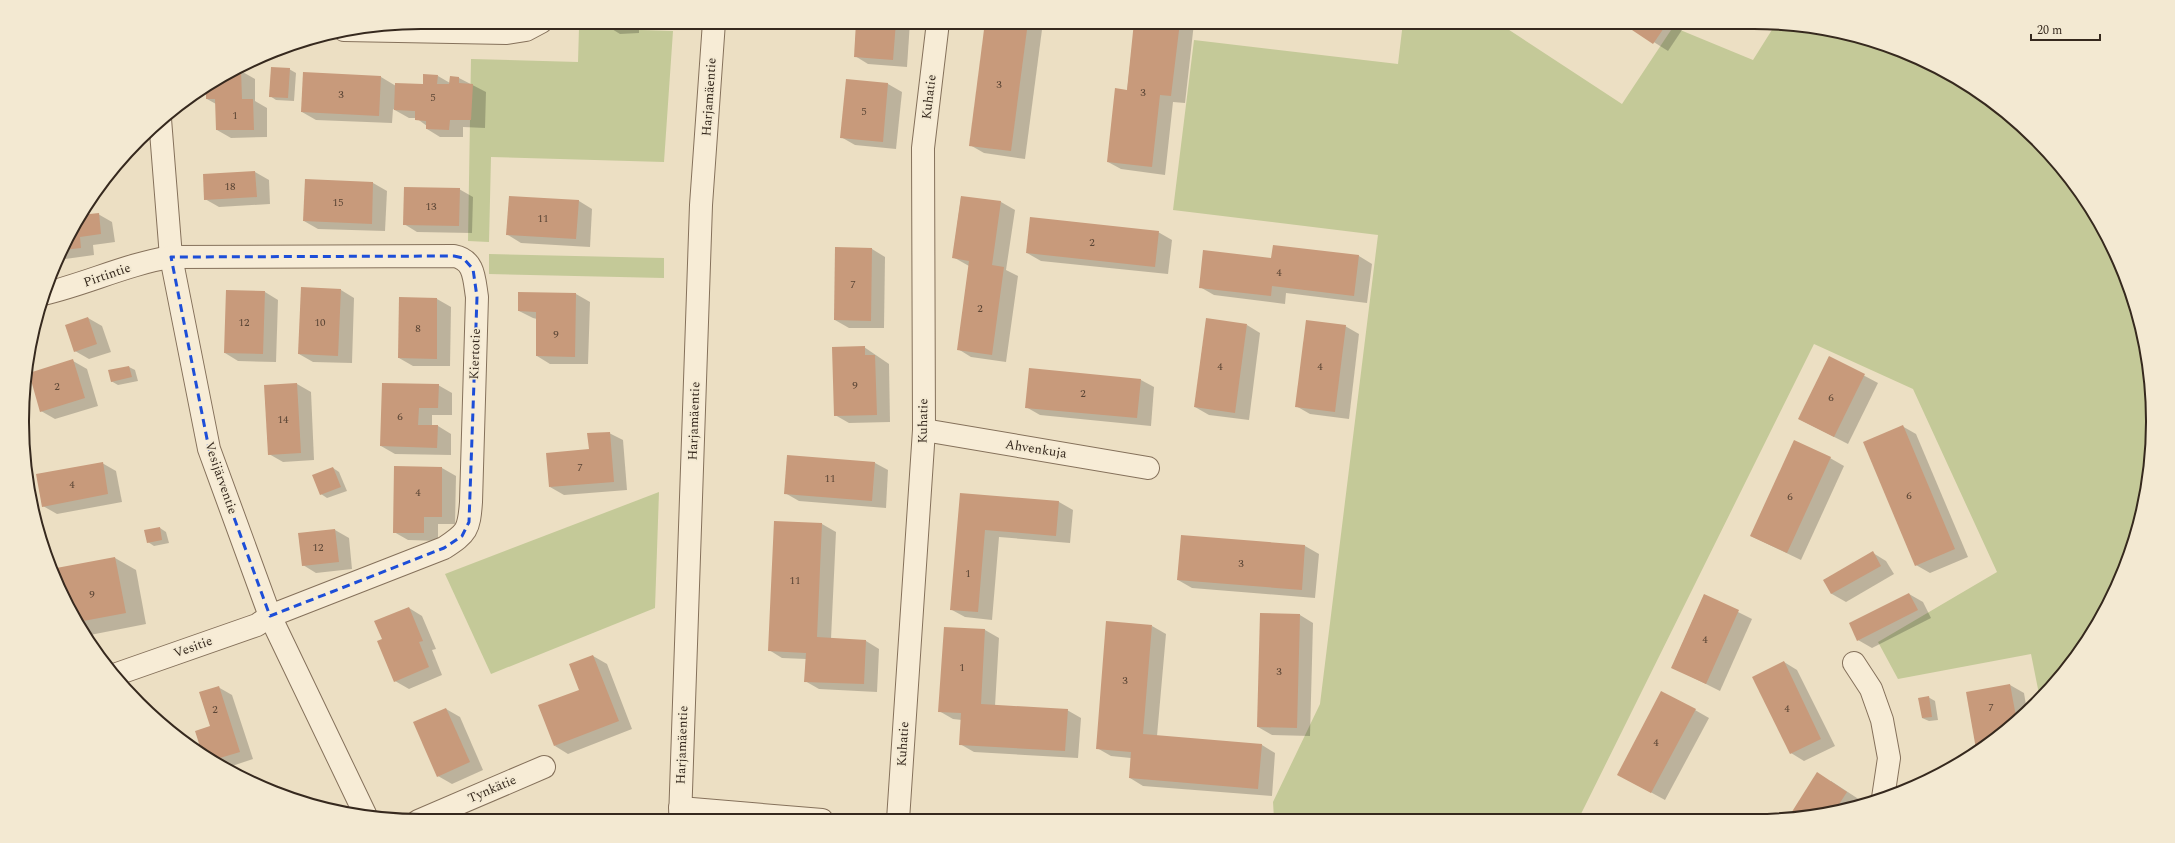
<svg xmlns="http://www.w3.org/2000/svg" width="2175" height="843" font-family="Spectral,serif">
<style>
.green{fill:#c4c998}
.shadow{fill:#0003}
.building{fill:#c89a7b}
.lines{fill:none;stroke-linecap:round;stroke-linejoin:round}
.minor-casing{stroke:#85715b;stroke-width:24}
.minor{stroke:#f7ecd6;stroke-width:22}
.marked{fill:none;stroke:#1d4ed8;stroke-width:3;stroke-dasharray:8 5;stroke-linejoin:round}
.labels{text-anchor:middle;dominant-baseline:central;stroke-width:3.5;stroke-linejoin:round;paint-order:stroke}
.number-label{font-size:11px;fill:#5a4535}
.street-label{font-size:13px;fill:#36291e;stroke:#f3e9d2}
.rim{fill:none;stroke:#36291e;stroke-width:2}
</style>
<rect width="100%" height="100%" fill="#ecdfc3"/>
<!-- green -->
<g class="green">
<polygon points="1403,22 1497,22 1622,104 1673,27 1753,60 1775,25 1857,36 1930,63 1997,105 2054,158 2100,222 2132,293 2150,370 2152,448 2139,525 2099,621 2054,685 2040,699 2031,654 1898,679 1878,642 1997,572 1913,389 1814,344 1579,818 1274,819 1273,802 1320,704 1378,235 1173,210 1194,40 1398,64"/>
<polygon points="579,28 673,31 664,162 491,157 489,242 468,241 471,59 578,62"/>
<polygon points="489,254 664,258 664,278 489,274"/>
<polygon points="659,492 655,608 491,674 445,574"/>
</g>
<!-- shadow -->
<g class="shadow">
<polygon points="607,22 639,22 639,33 620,34 607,26"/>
<polygon points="857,22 910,22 907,67 868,64 855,56"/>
<polygon points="986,22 1043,22 1025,159 984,153 970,145"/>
<polygon points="1135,22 1194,23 1185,103 1173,102 1165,175 1121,169 1108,162 1127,91"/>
<polygon points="1622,22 1684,22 1686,24 1668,51"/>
<polygon points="289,69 296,73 294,101 276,100 270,96"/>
<polygon points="232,71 241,71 255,79 255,101 267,108 267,137 231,138 217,130 216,104 207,99 207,86"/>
<polygon points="438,76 450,83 459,78 486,92 485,128 463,127 463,137 440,137 427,129 427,126 416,118 409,118 393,109 392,123 316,120 302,112 381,77 396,86 424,85"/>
<polygon points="847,81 888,84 902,92 896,149 855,145 841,137"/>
<polygon points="255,172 269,180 270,204 219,207 205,199 204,175"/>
<polygon points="306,180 373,183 387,191 385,231 318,229 304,221"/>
<polygon points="459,189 473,197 472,233 417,232 404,224"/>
<polygon points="961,197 1001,202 1015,210 1006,270 1018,276 1006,362 971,357 958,349 969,266 953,257"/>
<polygon points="579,201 592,209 590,247 521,243 508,235"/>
<polygon points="83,211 84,216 98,214 112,222 115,242 93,245 94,255 58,260 75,222"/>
<polygon points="1158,232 1172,240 1168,274 1041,261 1027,253"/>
<polygon points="872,249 885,257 884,328 849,328 835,320"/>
<polygon points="1359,256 1372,264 1367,303 1286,293 1285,304 1214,295 1200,287 1272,259"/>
<polygon points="341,290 354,298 352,363 313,362 299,354"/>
<polygon points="265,292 278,300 276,362 238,361 225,353"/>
<polygon points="576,294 590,302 588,364 550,364 537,356 537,319 533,318 519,311"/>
<polygon points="400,298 437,299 451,307 450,366 413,366 399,358"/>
<polygon points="88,318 102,326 111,352 89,359 75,351"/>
<polygon points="1247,325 1260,333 1249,420 1209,415 1195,407"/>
<polygon points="1345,326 1359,334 1349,419 1310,414 1296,406"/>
<polygon points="864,347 889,364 890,422 849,423 835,415"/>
<polygon points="1829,357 1878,383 1848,444 1799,419"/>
<polygon points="73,361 87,369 98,406 55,419 41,411"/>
<polygon points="129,367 135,370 138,381 118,385 111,381"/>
<polygon points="1141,380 1154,387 1151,426 1040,415 1026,407"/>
<polygon points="297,384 311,392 314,460 283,462 269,454"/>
<polygon points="438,385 452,393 452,415 432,415 432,426 438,426 451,434 451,455 395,454 381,446"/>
<polygon points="1902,426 1916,434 1968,557 1930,573 1916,565"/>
<polygon points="609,433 623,440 627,490 564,495 550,487"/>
<polygon points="1830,458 1844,466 1801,560 1751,536"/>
<polygon points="102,463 116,471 122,502 57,514 43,506"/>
<polygon points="875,463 888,470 886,508 799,501 785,493"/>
<polygon points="395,467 442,468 456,476 455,524 438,524 438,541 408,540 394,532"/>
<polygon points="333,468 339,472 347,491 327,498 321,494"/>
<polygon points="961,494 1059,502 1073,510 1070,543 999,537 992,620 965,617 952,610"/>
<polygon points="775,522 822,524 836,532 831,639 866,641 879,649 877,692 819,689 805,681 806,659 782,658 769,650"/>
<polygon points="160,528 166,532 169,543 154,546 148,542"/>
<polygon points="335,530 349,538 352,569 316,573 303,565"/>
<polygon points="1182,536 1305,546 1319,554 1315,598 1192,588 1178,580"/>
<polygon points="1873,553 1886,561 1894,574 1846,602 1832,594 1824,580"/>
<polygon points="115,558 136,570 146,624 85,636 51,570"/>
<polygon points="1909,594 1923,602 1931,618 1872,648 1858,640"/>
<polygon points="1704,595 1752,619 1720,691 1672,667"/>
<polygon points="409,608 422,616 436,649 432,650 442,675 409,689 395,681 383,640"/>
<polygon points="1300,615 1313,623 1310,736 1272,735 1258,727"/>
<polygon points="1152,626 1166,634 1157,736 1262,745 1275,753 1272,796 1143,786 1130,778 1131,758 1111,756 1097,748"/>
<polygon points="945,628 985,630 999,638 995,706 1067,710 1081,718 1078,758 974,752 960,744 962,720 953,719 939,711"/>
<polygon points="593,656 607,664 632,729 568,754 555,746 581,690"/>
<polygon points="1784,662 1797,670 1835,746 1804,761 1791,753"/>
<polygon points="2010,685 2024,693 2027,711 2017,722 1977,748 1967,693"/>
<polygon points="218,687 232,695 253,759 226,768 203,754 196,732 211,727"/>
<polygon points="1928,697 1935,701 1938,720 1929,721 1922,718"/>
<polygon points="446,709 460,717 483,770 452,784 438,776"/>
<polygon points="1695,710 1709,718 1665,800 1632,782"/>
<polygon points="1831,781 1860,800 1855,808 1806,818"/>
</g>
<!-- building -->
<g class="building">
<polygon points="606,22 625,22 626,26 606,26"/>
<polygon points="856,22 896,22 893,60 854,57"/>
<polygon points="985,22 1028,22 1011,151 969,146"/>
<polygon points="1134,22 1180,22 1171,96 1160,95 1152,167 1107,162 1115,88 1127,90"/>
<polygon points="1620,22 1668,22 1653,44"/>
<polygon points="271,67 290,68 288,98 269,97"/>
<polygon points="234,70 241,70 242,99 253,99 254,130 216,130 215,99 206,99 206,87 222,75"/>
<polygon points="303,72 381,76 379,116 301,112"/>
<polygon points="423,74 438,75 437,84 449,84 450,76 459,77 459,83 473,84 471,120 450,120 449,130 426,129 426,121 415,120 415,111 394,110 395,83 423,84"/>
<polygon points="846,79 888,83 883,142 840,138"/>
<polygon points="255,171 257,197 204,200 203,174"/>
<polygon points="305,179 373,182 372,224 303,221"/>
<polygon points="404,187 460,188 459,226 403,225"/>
<polygon points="509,196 579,200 576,239 506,235"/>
<polygon points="961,196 1001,201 992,265 1004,267 992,355 957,350 969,261 952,258"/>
<polygon points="99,213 101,234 80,237 81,248 63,250 80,215"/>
<polygon points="1030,217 1159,231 1155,267 1026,253"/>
<polygon points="1273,245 1359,255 1354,296 1272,286 1271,296 1199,288 1203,250 1271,258"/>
<polygon points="835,247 872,248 871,321 834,320"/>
<polygon points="301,287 341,289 338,356 298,354"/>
<polygon points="226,290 265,291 263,354 224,353"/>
<polygon points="518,292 576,293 575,357 536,356 536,312 518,311"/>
<polygon points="399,297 437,298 437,359 398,358"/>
<polygon points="88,317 97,344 74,352 65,325"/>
<polygon points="1206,318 1247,324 1235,413 1194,407"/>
<polygon points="1306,320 1346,325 1335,412 1295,407"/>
<polygon points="865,346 865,355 875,355 877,415 834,416 832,347"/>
<polygon points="1829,356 1865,374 1834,437 1798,419"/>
<polygon points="73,359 85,398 40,412 29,373"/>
<polygon points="129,366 132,377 111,382 108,370"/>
<polygon points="1029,368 1141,379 1137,418 1025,408"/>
<polygon points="297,383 301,453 268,455 264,385"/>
<polygon points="382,383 439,384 438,408 419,408 418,425 438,425 437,448 380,446"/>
<polygon points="1903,425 1955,549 1915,566 1863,442"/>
<polygon points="610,432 614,482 549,487 546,453 589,449 587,433"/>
<polygon points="1794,440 1831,457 1787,553 1750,536"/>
<polygon points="787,455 875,462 872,501 784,494"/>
<polygon points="103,462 108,494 42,507 36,474"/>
<polygon points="394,466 442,467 442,517 424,517 424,533 393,533"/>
<polygon points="333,467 341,487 320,495 312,475"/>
<polygon points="960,493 1059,501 1056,536 985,530 978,612 950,610"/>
<polygon points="774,521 822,523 817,637 866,640 864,684 804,682 806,653 768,651"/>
<polygon points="160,527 162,540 147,543 144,530"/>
<polygon points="335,529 339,562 302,566 298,533"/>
<polygon points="1181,535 1305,545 1302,590 1177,580"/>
<polygon points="1873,551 1881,566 1831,594 1823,580"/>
<polygon points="115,557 126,613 78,622 51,569"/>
<polygon points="1909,593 1918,610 1857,641 1849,623"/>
<polygon points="1704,594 1739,610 1706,684 1671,668"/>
<polygon points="409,607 423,641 419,642 429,667 394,682 377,641 382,639 374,621"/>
<polygon points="1260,613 1300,614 1297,728 1257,727"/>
<polygon points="1106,621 1152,625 1143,734 1262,744 1258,789 1129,778 1131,752 1096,749"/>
<polygon points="944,627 985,629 981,704 1068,709 1065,751 959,745 961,713 938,712"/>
<polygon points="593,655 619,721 554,746 538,705 579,690 569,664"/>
<polygon points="1784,661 1821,739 1790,754 1752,677"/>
<polygon points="2010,684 2017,722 1976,749 1966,692"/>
<polygon points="219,686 240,752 213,760 202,753 195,731 210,726 199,692"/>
<polygon points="1661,691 1696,709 1651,793 1617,775"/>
<polygon points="1929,696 1932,717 1922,718 1918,698"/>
<polygon points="446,708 470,762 437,777 413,722"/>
<polygon points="1817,772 1847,792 1834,812 1806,818 1788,818"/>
<polygon points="479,816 504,820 504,821 478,821"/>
</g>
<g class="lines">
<defs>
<g id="minor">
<polyline points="344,30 507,33 526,30 541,22"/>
<polyline points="160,119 171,257 209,449 270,616 365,814"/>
<path d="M43 294C86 284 127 264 171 257L454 256C475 260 474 279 477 297L471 502C469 530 467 533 444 548L270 616 257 625 114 675"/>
<polyline points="924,430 1148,468"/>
<polyline points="1854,663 1871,689 1882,720 1889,758 1883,798"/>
<polyline points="680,808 822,820"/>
<polyline points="680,820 701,205 714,22"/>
<polyline points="898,820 924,430 923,148 938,22"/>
<polyline points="418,821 544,767"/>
</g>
</defs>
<!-- minor casing -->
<use href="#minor" class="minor-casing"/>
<!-- minor -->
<use href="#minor" class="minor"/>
</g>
<!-- marked area -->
<path class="marked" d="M454 256 463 258 473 269 477 297 469 522 462 536 444 548 270 616 209 449 171 257Z"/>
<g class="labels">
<!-- number labels -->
<g class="number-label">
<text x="999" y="84">3</text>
<text x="1143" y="92">3</text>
<text x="341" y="94">3</text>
<text x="433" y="97">5</text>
<text x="864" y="111">5</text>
<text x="235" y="115">1</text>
<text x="230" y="186">18</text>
<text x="338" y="202">15</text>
<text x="431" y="206">13</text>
<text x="543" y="218">11</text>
<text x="1092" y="242">2</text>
<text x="1279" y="272">4</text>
<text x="853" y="284">7</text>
<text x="980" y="308">2</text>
<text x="244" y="322">12</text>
<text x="320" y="322">10</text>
<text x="418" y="328">8</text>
<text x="556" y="334">9</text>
<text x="1220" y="366">4</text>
<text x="1320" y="366">4</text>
<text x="855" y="385">9</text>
<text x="57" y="386">2</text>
<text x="1083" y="393">2</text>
<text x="1831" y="397">6</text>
<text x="400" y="416">6</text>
<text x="283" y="419">14</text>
<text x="580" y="467">7</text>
<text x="830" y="478">11</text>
<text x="72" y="484">4</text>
<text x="418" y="492">4</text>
<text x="1909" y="495">6</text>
<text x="1790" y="496">6</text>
<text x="318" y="547">12</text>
<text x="1241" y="563">3</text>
<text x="968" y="573">1</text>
<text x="795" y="580">11</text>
<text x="92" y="594">9</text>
<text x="1705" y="639">4</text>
<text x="962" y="667">1</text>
<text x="1279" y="671">3</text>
<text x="1125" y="680">3</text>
<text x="1991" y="707">7</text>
<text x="1787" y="708">4</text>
<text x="215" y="709">2</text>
<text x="1656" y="742">4</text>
</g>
<!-- street labels -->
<g class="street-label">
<text transform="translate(709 97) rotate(-86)">Harjamäentie</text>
<text transform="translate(929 97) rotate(-83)">Kuhatie</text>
<text transform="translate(107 275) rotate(-19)">Pirtintie</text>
<text transform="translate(475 354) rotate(-88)">Kiertotie</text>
<text transform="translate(694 421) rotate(-88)">Harjamäentie</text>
<text transform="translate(923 421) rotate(-89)">Kuhatie</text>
<text transform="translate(1036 449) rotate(9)">Ahvenkuja</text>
<text transform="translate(221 478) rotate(71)">Vesijärventie</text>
<text transform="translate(193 647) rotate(-20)">Vesitie</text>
<text transform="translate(903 744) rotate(-86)">Kuhatie</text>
<text transform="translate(682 745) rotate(-88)">Harjamäentie</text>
<text transform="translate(492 789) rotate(-23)">Tynkätie</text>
</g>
</g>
<!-- crop -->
<path d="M0 0H2175V843H0ZM421 29H1754A392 392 0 0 1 2146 421V422A392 392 0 0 1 1754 814H421A392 392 0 0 1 29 422V421A392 392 0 0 1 421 29Z" fill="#f3e9d2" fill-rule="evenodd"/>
<path class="rim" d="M421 29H1754A392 392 0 0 1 2146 421V422A392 392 0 0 1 1754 814H421A392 392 0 0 1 29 422V421A392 392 0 0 1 421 29Z"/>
<!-- scale -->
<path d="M2031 34v6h69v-6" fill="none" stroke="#36291e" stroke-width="2"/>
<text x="2037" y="34" font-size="12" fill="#36291e" stroke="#f3e9d2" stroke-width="3" paint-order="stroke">20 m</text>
</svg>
